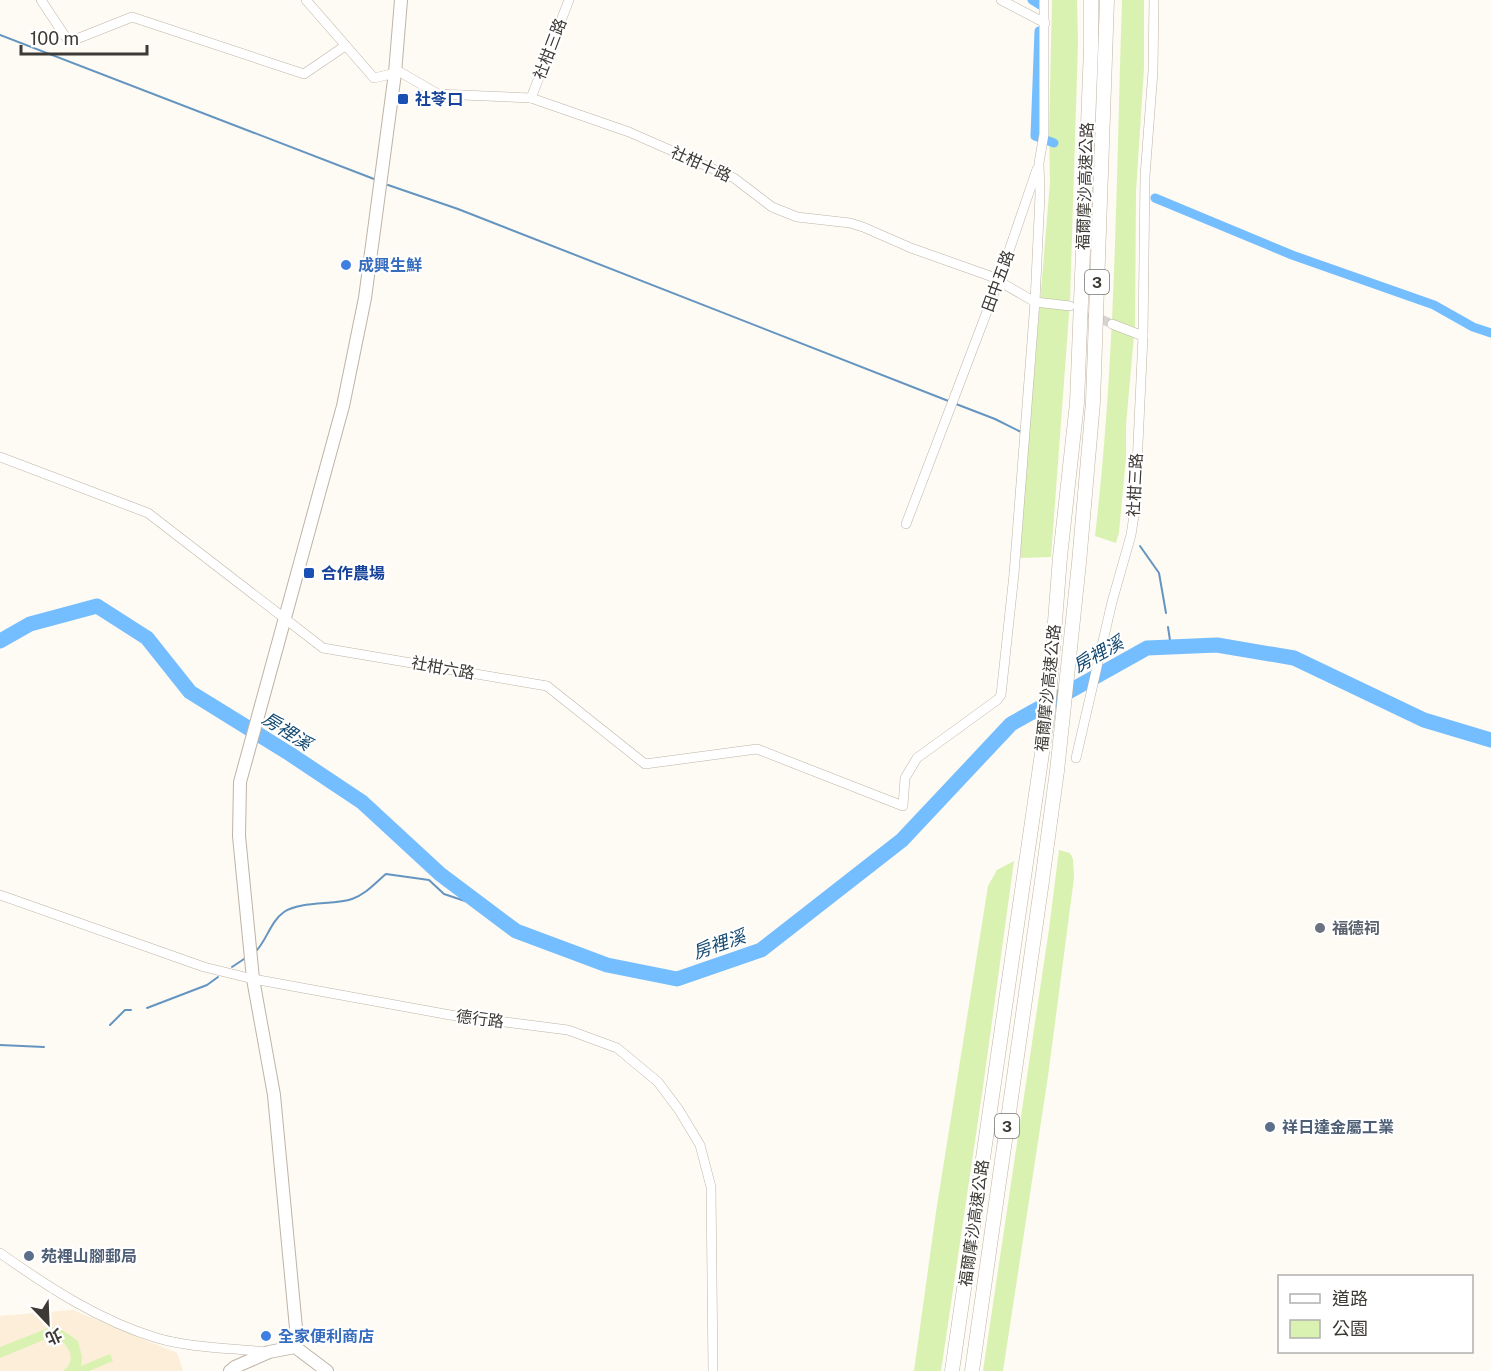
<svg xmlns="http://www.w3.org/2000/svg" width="1491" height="1371" font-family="'Public Sans','Noto Sans TC',sans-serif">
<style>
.built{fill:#fceed8}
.green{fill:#d9f2b2}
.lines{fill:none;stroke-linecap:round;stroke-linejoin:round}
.stream{stroke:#6495c1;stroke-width:2}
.canal{stroke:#74bdfe;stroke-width:9}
.river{stroke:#74bdfe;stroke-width:15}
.minor-tunnel{stroke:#d7d3ce;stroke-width:9;stroke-dasharray:9 4.5;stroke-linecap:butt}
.minor-casing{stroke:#bdb4a6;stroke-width:10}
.major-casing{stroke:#bdb4a6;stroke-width:14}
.highway-casing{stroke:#bdb4a6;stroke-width:15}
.minor{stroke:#fff;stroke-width:9}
.major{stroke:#fff;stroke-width:12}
.highway{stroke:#fff;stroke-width:14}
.transit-dot{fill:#1a4fb4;stroke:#fff;stroke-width:2}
.shop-dot{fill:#3f7fe0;stroke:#fff;stroke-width:2}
.worship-dot{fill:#6b7280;stroke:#fff;stroke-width:2}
.service-dot{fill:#5c6f8a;stroke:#fff;stroke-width:2}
.labels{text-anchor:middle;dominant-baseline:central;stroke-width:4.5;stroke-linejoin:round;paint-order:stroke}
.shield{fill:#fff;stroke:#777471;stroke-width:1.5}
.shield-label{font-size:15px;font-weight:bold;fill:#3d3934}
.street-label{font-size:16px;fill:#3d3934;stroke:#fff}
.transit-label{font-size:16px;font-weight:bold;fill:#164399;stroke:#fff;text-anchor:start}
.shop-label{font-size:16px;font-weight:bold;fill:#366cbe;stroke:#fff;text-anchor:start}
.worship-label{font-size:16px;font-weight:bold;fill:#5b616d;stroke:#fff;text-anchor:start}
.service-label{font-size:16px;font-weight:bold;fill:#4e5e75;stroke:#fff;text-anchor:start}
.water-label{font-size:18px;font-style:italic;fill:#114770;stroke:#fff}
</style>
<rect width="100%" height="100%" fill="#fefaf4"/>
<!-- built -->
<polygon class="built" points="73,1310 177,1353 183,1371 0,1371 0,1316"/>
<!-- green -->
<g class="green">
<polygon points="1052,0 1077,0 1078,42 1070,301 1051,557 1021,558 1021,531 1050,182 1049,134"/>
<path d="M1122 0H1144V68L1136 192 1135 324 1126 425V458L1119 532 1116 543 1095 536C1116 359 1116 179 1122 0Z"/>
<polygon points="1059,850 1070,853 1073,859 1074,878 1048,1076 1003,1371 983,1371 1049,929"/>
<polygon points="1014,861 983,1087 941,1371 914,1371 936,1212 988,886 997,870"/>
<path d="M51 1327 61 1329 78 1341 82 1357 81 1366 110 1354 113 1361 89 1371H63C76 1362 71 1348 60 1340L46 1339 0 1358V1347Z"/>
</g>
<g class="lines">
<!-- stream -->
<g class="stream">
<polyline points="0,35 374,179"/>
<polyline points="388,185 458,209 951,402"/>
<polyline points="956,404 995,419 1021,432"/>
<polyline points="1140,546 1159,573 1166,613"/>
<polyline points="1168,627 1171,647"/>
<path d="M257 950C267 939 271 921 284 912 300 901 335 905 352 899 366 894 375 883 386 874L429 880 444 894 483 907"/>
<polyline points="232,967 244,959"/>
<polyline points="147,1008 207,985 218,977"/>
<polyline points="110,1025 125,1010 131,1010"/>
<polyline points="0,1045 44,1047"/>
</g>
<!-- canal -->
<g class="canal">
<polyline points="1032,0 1040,5"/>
<polyline points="1039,31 1035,136 1054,143"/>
<polyline points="1155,198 1292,255 1434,305 1473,327 1491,333"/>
</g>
<!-- river -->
<polyline class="river" points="0,641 30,624 97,606 147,638 190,692 290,754 362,802 440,874 516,931 607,965 677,979 761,950 902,840 1011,724 1147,648 1217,645 1294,658 1424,720 1491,740"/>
<!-- minor-tunnel -->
<polyline class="minor-tunnel" points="1076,308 1112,324"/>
<defs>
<g id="minor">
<polyline points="41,0 69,42 132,17 304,74 345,46"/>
<polyline points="306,0 374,78 400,72 438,94 531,98 629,132 734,178 772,207 797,217 850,223 863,227 911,248 990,276 1035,302 1070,306"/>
<polyline points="1001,0 1045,23"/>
<polyline points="531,98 569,0"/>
<polyline points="1112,324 1143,336 1145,176 1153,71 1154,0"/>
<polyline points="0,457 148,513 323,648 547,686 645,764 757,749 903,806 905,778 917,758 997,700 1001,695 1014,574 1035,302 1040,195 1039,163 1044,134 1044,0"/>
<polyline points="906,524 999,280 1037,169"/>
<polyline points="1076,758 1112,602 1131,535 1135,509 1143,336"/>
<polyline points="0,895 204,967 253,979 450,1015 568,1030 617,1048 658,1082 679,1110 700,1145 711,1187 713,1371"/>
<path d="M0 1253C48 1287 100 1321 157 1338 190 1348 232 1348 267 1352"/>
</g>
<g id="major">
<polyline points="295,1347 296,1328 274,1095 253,979 239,836 240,782 343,406 365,298 395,73 401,0"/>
<polyline points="230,1371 235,1367 269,1352 295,1347 327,1371"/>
</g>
<g id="highway">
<polyline points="952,1371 1048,712 1060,557 1077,403 1091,48 1091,0"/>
<polyline points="972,1371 1042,881 1057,771 1079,563 1093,402 1107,0"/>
</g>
</defs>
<!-- minor casing -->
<use href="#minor" class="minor-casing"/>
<!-- major casing -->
<use href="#major" class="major-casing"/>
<!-- highway casing -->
<use href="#highway" class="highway-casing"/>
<!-- minor -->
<use href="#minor" class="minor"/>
<!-- major -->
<use href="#major" class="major"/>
<!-- highway -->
<use href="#highway" class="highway"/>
</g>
<!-- markers -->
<g class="transit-dot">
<rect x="397" y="93" width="12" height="12" rx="3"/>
<rect x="303" y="567" width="12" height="12" rx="3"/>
</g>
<g class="shop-dot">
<circle cx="346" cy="265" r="6"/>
<circle cx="266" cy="1336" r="6"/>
</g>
<circle class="worship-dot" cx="1320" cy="928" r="6"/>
<g class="service-dot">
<circle cx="1270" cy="1127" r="6"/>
<circle cx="29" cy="1256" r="6"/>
</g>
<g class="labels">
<!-- shield labels -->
<g class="shield">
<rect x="1085" y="270" width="24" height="24" rx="4.5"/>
<rect x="995" y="1114" width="24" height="24" rx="4.5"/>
</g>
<g class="shield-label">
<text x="1097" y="282">3</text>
<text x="1007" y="1126">3</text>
</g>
<!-- street labels -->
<g class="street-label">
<text transform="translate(550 49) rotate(-69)">社柑三路</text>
<text transform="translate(701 164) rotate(24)">社柑十路</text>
<text transform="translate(1085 186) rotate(-88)">福爾摩沙高速公路</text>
<text transform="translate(998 281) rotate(-70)">田中五路</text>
<text transform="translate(1135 485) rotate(-87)">社柑三路</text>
<text transform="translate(443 668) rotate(10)">社柑六路</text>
<text transform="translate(1048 688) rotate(-84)">福爾摩沙高速公路</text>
<text transform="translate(480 1019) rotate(7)">德行路</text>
<text transform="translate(974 1223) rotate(-82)">福爾摩沙高速公路</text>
</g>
<!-- transit labels -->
<g class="transit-label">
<text x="415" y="99">社苓口</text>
<text x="321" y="573">合作農場</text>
</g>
<!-- shop labels -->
<g class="shop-label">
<text x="358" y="265">成興生鮮</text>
<text x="278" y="1336">全家便利商店</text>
</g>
<!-- worship labels -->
<g class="worship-label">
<text x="1332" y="928">福德祠</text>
</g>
<!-- service labels -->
<g class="service-label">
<text x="1282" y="1127">祥日達金屬工業</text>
<text x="41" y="1256">苑裡山腳郵局</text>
</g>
<!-- water labels -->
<g class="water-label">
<text transform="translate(1098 654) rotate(-29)">房裡溪</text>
<text transform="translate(287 731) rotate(33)">房裡溪</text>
<text transform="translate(719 944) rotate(-19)">房裡溪</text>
</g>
</g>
<!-- legend -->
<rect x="1278" y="1275" width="195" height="78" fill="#ffffff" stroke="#b1b0ae" stroke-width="1.5"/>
<rect x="1290" y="1294" width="30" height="9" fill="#ffffff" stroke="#b1b0ae" stroke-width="1.5"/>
<text x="1332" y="1305" font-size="18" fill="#3d3934">道路</text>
<rect x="1290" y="1320" width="30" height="18" fill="#d9f2b2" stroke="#b1b0ae" stroke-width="1.5"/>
<text x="1332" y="1335" font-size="18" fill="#3d3934">公園</text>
<!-- north arrow -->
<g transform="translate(48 1323) rotate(157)" stroke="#ffffff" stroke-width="4.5" paint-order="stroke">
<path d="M0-4.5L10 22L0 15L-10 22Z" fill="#3d3934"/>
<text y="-9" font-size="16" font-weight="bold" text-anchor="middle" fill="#3d3934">北</text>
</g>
<!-- scale -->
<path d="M21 45v9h126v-9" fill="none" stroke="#3d3934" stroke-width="3"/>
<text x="30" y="45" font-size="18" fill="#3d3934" stroke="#ffffff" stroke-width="4.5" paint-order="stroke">100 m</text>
</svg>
